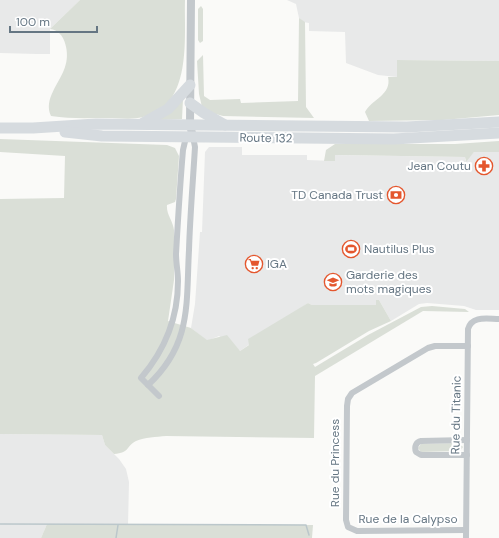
<svg xmlns="http://www.w3.org/2000/svg" width="499" height="538" font-family="'DM Sans',sans-serif">
<style>
.built{fill:#e8e9e9}
.green{fill:#dadfd7}
.lines{fill:none;stroke-linecap:round;stroke-linejoin:round}
.stream{stroke:#bbc7cb;stroke-width:1.5}
.minor{stroke:#c3c8cc;stroke-width:6}
.tertiary{stroke:#c3c8cc;stroke-width:8}
.trunk{stroke:#d6dbdf;stroke-width:11}
.labels{text-anchor:middle;dominant-baseline:central;stroke-width:4;stroke-linejoin:round;paint-order:stroke}
.street-label{font-size:12px;fill:#657683;stroke:#fff}
.poi-label{font-size:12px;fill:#657683;stroke:#fff;text-anchor:start}
</style>
<rect width="100%" height="100%" fill="#fafaf8"/>
<!-- built -->
<g class="built">
<polygon points="0,0 80,0 50,29 50,54 37,54 0,53"/>
<polygon points="287,0 499,0 499,61 397,60 397,77 378,75 346,63 345,32 309,31 309,23 303,22 299,18 296,4"/>
<polygon points="209,147 242,147 242,155 307,155 307,160 335,161 335,155 465,157 465,161 474,152 499,152 499,310 476,310 464,306 427,303 419,304 391,321 379,300 376,301 376,305 312,305 308,303 240,351 219,336 207,341 191,328 195,304 200,232 202,232 205,152"/>
<polygon points="0,434 102,435 105,445 119,459 126,469 129,482 128,525 47,524 41,538 0,538"/>
</g>
<!-- green -->
<g class="green">
<path d="M80 0H185C184 38 193 106 143 117 132 120 119 118 107 118 88 118 69 119 51 116 43 99 60 83 65 67 70 55 66 30 50 29Z"/>
<polygon points="201,6 203,9 203,41 200,43 198,40 198,9"/>
<polygon points="299,18 305,22 306,107 314,118 223,116 212,113 202,107 199,94 197,61 203,55 204,96 210,100 240,99 241,103 298,101"/>
<path d="M397 60 499 61V115L443 120 369 121 365 112C372 99 392 95 388 77H397Z"/>
<polygon points="183,99 182,119 156,120"/>
<path d="M0 139 167 145 175 148 179 156 176 199 175 202 167 205C166 214 173 221 174 230V280L168 321 191 328 207 340 227 335 240 351 249 345 248 339 308 303 312 305H376V300H379L391 321 369 331 316 363 313 364 315 367 368 335 421 307 432 306 465 309 469 312 423 311 315 376 314 438 166 436C156 437 145 437 136 441 126 446 130 453 114 454L105 445 102 435 0 434V199L64 198 65 156 0 152Z"/>
<polygon points="499,141 499,152 474,152 466,162 465,157 339,155 335,155 335,161 324,161 326,150 335,144 455,144"/>
<polygon points="459,443 463,447 460,451 421,452 418,448 421,444"/>
<polygon points="47,524 313,525 312,538 41,538"/>
</g>
<g class="lines">
<!-- stream -->
<g class="stream">
<polyline points="0,524 306,525 309,535"/>
<polyline points="116,538 118,525"/>
</g>
<!-- minor -->
<g class="minor">
<path d="M148 385C192 344 186 304 189 250 190 216 193 181 195 147L193 137"/>
<path d="M159 396 141 378C165 350 178 319 178 281 178 272 176 263 176 254 178 219 180 185 183 150L186 137"/>
<path d="M467 455H421L416 452C414 447 416 442 421 441L467 440"/>
<polyline points="466,530 357,531 348,527 346,520 347,406 348,399 352,393 428,348 435,346 468,346"/>
<path d="M466 538 468 329C472 315 488 319 499 319"/>
</g>
<!-- tertiary -->
<polyline class="tertiary" points="191,0 190,125 193,137"/>
<!-- trunk -->
<g class="trunk">
<polyline points="190,103 204,113 225,125"/>
<polyline points="143,123 168,109 190,85"/>
<polyline points="0,128 33,128 96,124 407,127 499,122"/>
<polyline points="65,132 102,136 394,139 499,133"/>
</g>
</g>
<!-- icons -->
<defs>
<symbol id="pharmacy-ring" viewBox="-11 -11 22 22"><circle r="9.5" fill="#fff" stroke="#e4572e" stroke-width="1.5"/><path d="M-2-6h4v4h4v4h-4v4h-4v-4h-4v-4h4Z" fill="#e4572e"/></symbol>
<symbol id="bank-ring" viewBox="-11 -11 22 22"><circle r="9.5" fill="#fff" stroke="#e4572e" stroke-width="1.5"/><path d="M-6-4H6V4H-6ZM0-2.3a2.3 2.3 0 1 0 0 4.6a2.3 2.3 0 1 0 0-4.6Z" fill="#e4572e"/></symbol>
<symbol id="stadium-ring" viewBox="-11 -11 22 22"><circle r="9.5" fill="#fff" stroke="#e4572e" stroke-width="1.5"/><path d="M0-5a6.5 5 0 1 0 0 10a6.5 5 0 1 0 0-10ZM-3.5-1.8h7v3.6h-7Z" fill="#e4572e"/></symbol>
<symbol id="supermarket-ring" viewBox="-11 -11 22 22"><circle r="9.5" fill="#fff" stroke="#e4572e" stroke-width="1.5"/><path d="M-6-5.5h2.5l.6 2H6L4.5 2H-2.5L-4.4-4H-6ZM-1.5 3.2a1.3 1.3 0 1 0 .1 0ZM3 3.2a1.3 1.3 0 1 0 .1 0Z" fill="#e4572e"/></symbol>
<symbol id="school-ring" viewBox="-11 -11 22 22"><circle r="9.5" fill="#fff" stroke="#e4572e" stroke-width="1.5"/><path d="M0-5L7-2L0 1L-7-2ZM-4 1L0 2.5L4 1V4Q0 6-4 4Z" fill="#e4572e"/></symbol>
</defs>
<g fill-rule="evenodd">
<use href="#pharmacy-ring" x="474" y="156" width="20" height="20"/>
<use href="#bank-ring" x="386" y="185" width="20" height="20"/>
<use href="#stadium-ring" x="341" y="239" width="20" height="20"/>
<use href="#supermarket-ring" x="244" y="254" width="20" height="20"/>
<use href="#school-ring" x="323" y="272" width="20" height="20"/>
</g>
<g class="labels">
<!-- street labels -->
<g class="street-label">
<text transform="translate(266 138) rotate(1)">Route 132</text>
<text transform="translate(456 415) rotate(-89)">Rue du Titanic</text>
<text transform="translate(335 463) rotate(-90)">Rue du Princess</text>
<text x="408" y="519">Rue de la Calypso</text>
</g>
<!-- poi labels -->
<g class="poi-label">
<text x="471" y="166" text-anchor="end">Jean Coutu</text>
<text x="383" y="195" text-anchor="end">TD Canada Trust</text>
<text x="364" y="249">Nautilus Plus</text>
<text x="267" y="264">IGA</text>
<text x="346" y="275">Garderie des<tspan x="346" dy="14">mots magiques</tspan></text>
</g>
</g>
<!-- scale -->
<path d="M10 26v6h87v-6" fill="none" stroke="#657683" stroke-width="2"/>
<text x="16" y="26" font-size="12" fill="#657683" stroke="#ffffff" stroke-width="3" paint-order="stroke">100 m</text>
</svg>
